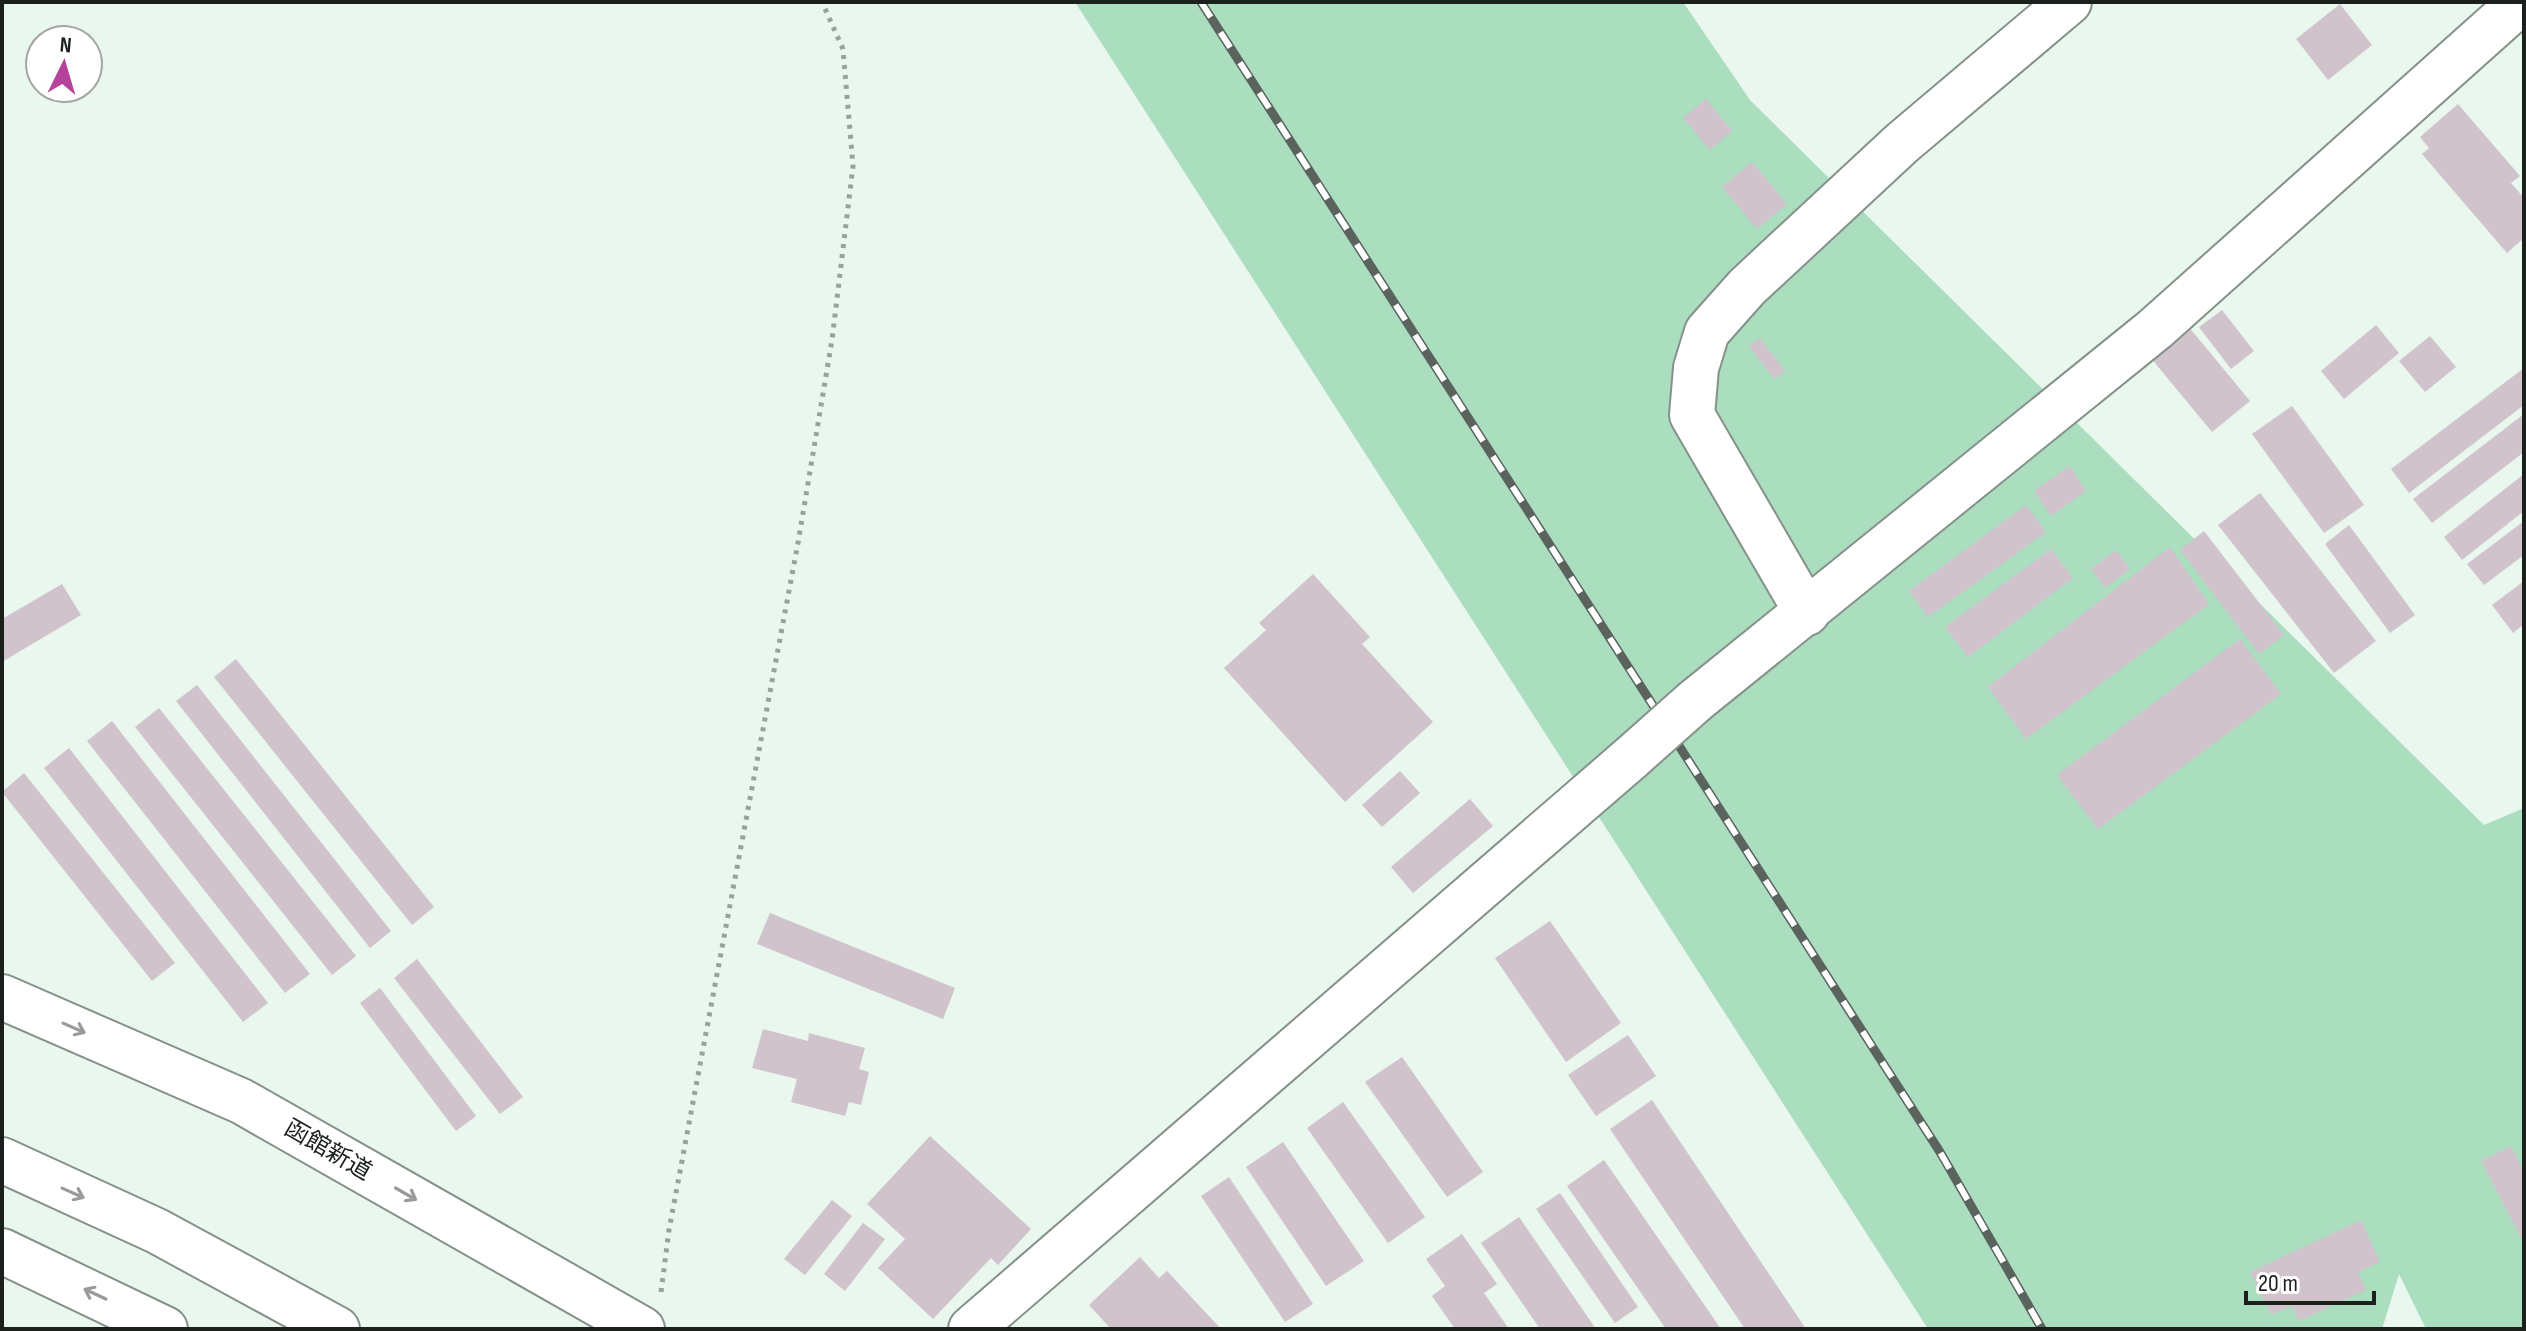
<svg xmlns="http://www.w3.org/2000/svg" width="2526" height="1331" font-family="'Sofia Sans Condensed','Noto Sans JP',sans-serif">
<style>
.green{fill:#abddbf}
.building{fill:#d0c3cb}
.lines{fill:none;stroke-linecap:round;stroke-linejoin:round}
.minor-casing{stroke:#85928a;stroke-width:48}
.trunk-casing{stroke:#85928a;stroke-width:48}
.motorway-casing{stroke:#85928a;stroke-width:48}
.path{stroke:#97a29b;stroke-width:5;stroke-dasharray:4 6;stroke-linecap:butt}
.minor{stroke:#fff;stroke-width:44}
.trunk{stroke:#fff;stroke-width:44}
.motorway{stroke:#fff;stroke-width:44}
.rail-casing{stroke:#5b635e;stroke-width:9}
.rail{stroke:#fff;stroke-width:6;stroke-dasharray:18;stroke-linecap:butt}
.minor-bridge-casing{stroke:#85928a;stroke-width:48;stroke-linecap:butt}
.minor-bridge{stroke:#fff;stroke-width:44}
.oneway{stroke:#989b99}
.labels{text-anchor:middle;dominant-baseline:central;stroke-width:7;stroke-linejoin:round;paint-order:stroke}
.street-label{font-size:24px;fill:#1b201d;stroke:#fff}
</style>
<rect width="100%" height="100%" fill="#e9f7ee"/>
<!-- green -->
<polygon class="green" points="1075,2 1683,2 1750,100 2484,825 2524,808 2524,1329 2426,1329 2399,1274 2382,1329 1928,1329"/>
<!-- building -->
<g class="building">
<polygon points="2340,4 2372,45 2328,80 2296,39"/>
<polygon points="1706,99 1732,131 1710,150 1683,118"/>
<polygon points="2458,104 2520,176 2511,183 2524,198 2524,238 2507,253 2422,154 2429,148 2420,137"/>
<polygon points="1752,162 1787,204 1757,229 1722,187"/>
<polygon points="2222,310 2254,351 2231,369 2199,327"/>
<polygon points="2376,325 2399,353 2344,399 2321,371"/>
<polygon points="2188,326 2250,401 2212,432 2150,357"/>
<polygon points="2430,336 2456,367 2425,392 2399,361"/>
<polygon points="1760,338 1785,371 1774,379 1749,346"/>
<polygon points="2524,368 2524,405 2409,493 2391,469"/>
<polygon points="2292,406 2364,505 2324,533 2252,434"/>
<polygon points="2524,414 2524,452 2432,523 2413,499"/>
<polygon points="2070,466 2086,491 2051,516 2034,491"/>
<polygon points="2524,474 2524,511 2462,560 2444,537"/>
<polygon points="2260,493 2376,641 2334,673 2218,525"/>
<polygon points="2026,505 2046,532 1928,617 1909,591"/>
<polygon points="2524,521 2524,555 2484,585 2467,564"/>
<polygon points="2349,525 2415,615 2390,633 2325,544"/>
<polygon points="2204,531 2284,635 2259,654 2180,550"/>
<polygon points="2170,547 2209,604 2026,739 1988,687"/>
<polygon points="2051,549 2073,578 1968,657 1945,627"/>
<polygon points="2116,550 2130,569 2105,588 2091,569"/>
<polygon points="1313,574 1370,637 1362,644 1433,722 1345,802 1224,668 1266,630 1259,623"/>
<polygon points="2524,581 2524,624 2513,633 2492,605"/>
<polygon points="62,584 81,615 2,662 2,619"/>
<polygon points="2240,639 2281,694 2098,829 2057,775"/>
<polygon points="236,659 434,907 412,925 214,677"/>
<polygon points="197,685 391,931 370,948 176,701"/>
<polygon points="159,708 356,956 332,975 135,727"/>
<polygon points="112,721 310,974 285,993 87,741"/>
<polygon points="69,748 268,1003 243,1022 44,768"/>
<polygon points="1400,771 1420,793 1382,827 1362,805"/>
<polygon points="24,773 175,963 152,981 2,792"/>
<polygon points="1470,799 1493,826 1413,893 1391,867"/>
<polygon points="770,913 955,988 943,1019 757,944"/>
<polygon points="1550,921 1621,1023 1566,1062 1495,958"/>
<polygon points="417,959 523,1097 500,1114 394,978"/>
<polygon points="380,988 476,1116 456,1131 360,1003"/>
<polygon points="763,1029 808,1041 809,1033 865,1048 859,1069 869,1072 861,1105 849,1102 845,1116 791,1102 797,1079 752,1068"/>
<polygon points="1628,1035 1656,1076 1596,1116 1568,1075"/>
<polygon points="1402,1057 1483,1172 1447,1197 1365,1082"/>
<polygon points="1652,1100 1806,1329 1745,1329 1610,1129"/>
<polygon points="1343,1102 1425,1217 1388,1243 1307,1128"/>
<polygon points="930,1136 1031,1229 998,1265 991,1258 933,1319 878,1268 905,1239 867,1204"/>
<polygon points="1283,1142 1364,1261 1326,1286 1246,1167"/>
<polygon points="2511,1146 2524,1171 2524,1244 2481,1161"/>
<polygon points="1604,1160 1721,1329 1666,1329 1567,1186"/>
<polygon points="1229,1177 1313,1304 1285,1322 1201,1196"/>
<polygon points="1560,1193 1638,1307 1615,1323 1536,1209"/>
<polygon points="832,1200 852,1216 805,1275 784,1259"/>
<polygon points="1519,1217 1596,1329 1540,1329 1481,1243"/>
<polygon points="2361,1220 2380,1262 2358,1272 2366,1290 2299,1321 2292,1306 2271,1315 2250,1272"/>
<polygon points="863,1223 885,1239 845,1291 824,1274"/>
<polygon points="1462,1234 1497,1284 1484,1293 1509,1329 1455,1329 1432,1296 1445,1286 1426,1259"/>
<polygon points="1140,1257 1159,1278 1167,1271 1221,1329 1111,1329 1089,1305"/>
</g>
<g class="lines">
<defs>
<g id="minor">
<polyline points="1807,613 1692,415 1696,368 1707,332 1747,287 1902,143 2069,2"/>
<polyline points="1695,701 2155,329 2521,2"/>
<polyline points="971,1329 1632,757"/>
</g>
<polyline id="trunk" points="2,997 241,1101 642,1329"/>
<g id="motorway">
<polyline points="2,1160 157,1231 337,1329"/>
<polyline points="2,1251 165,1329"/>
</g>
</defs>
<!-- minor casing -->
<use href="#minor" class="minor-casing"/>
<!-- trunk casing -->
<use href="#trunk" class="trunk-casing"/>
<!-- motorway casing -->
<use href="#motorway" class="motorway-casing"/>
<!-- path -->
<polyline class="path" points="661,1292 669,1230 798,543 832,340 853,166 843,49 822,2"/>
<!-- minor -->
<use href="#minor" class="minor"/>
<!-- trunk -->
<use href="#trunk" class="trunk"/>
<!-- motorway -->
<use href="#motorway" class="motorway"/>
<defs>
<polyline id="rail" points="1201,2 1940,1152 2042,1329"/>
</defs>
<!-- rail casing -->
<use href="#rail" class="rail-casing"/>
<!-- rail -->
<use href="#rail" class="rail"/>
<defs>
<polyline id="minor-bridge" points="1632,757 1695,701"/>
</defs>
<!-- minor-bridge casing -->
<use href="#minor-bridge" class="minor-bridge-casing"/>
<!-- minor-bridge -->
<use href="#minor-bridge" class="minor-bridge"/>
</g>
<!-- one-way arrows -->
<defs><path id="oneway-shaft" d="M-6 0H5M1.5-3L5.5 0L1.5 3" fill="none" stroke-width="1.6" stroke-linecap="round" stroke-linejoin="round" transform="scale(2)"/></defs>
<g class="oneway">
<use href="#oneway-shaft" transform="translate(74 1028) rotate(24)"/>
<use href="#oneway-shaft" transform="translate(73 1193) rotate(24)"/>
<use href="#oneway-shaft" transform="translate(406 1194) rotate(30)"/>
<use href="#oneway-shaft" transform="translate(95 1294) rotate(-155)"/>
</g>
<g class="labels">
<!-- street labels -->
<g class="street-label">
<text transform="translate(328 1150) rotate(30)">函館新道</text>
</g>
</g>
<!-- border -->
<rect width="2526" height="1331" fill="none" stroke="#1b201d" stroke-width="8"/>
<!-- north arrow -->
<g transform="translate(64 64) rotate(5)"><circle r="38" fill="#ffffff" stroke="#a4a6a5" stroke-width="2"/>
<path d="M0-6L14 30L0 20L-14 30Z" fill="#b7429b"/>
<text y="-12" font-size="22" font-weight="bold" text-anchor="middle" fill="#1b201d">N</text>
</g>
<!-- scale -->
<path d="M2246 1291v12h128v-12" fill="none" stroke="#1b201d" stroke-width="4"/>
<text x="2258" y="1291" font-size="24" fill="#1b201d" stroke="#ffffff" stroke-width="6" paint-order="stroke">20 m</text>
</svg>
